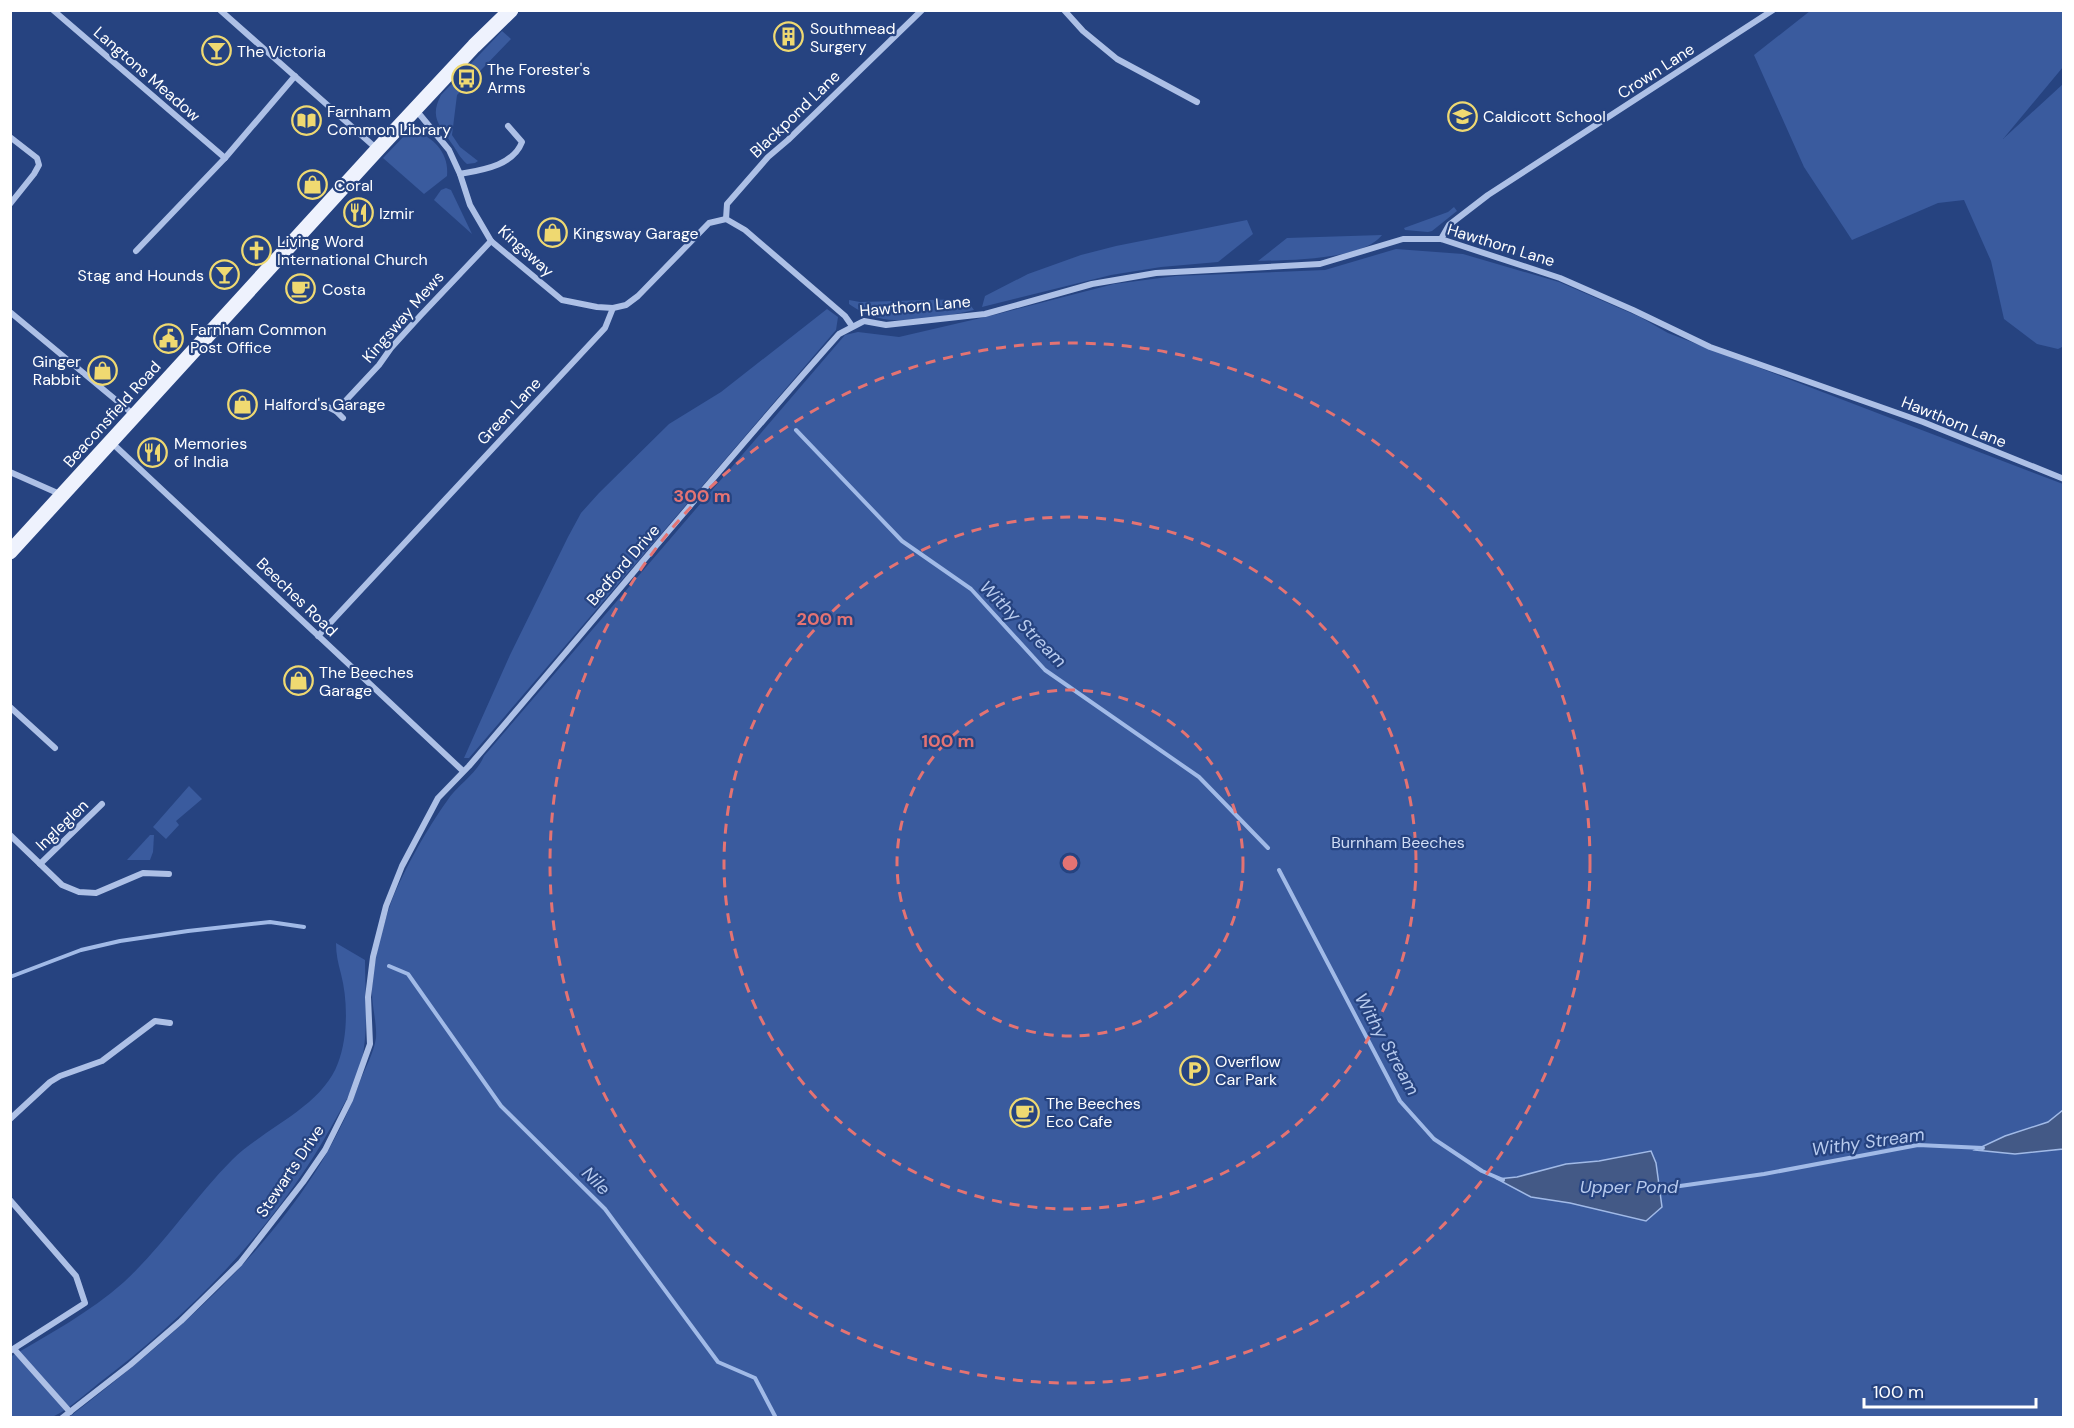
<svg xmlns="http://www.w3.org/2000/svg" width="2074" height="1428" font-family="'DM Sans',sans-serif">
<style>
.green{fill:#3a5b9e}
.water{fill:#435986;stroke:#a1bae7;stroke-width:1.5}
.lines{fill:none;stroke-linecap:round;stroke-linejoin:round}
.stream{stroke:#a1bae7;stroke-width:4}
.street{stroke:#adc0e6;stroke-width:6}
.primary{stroke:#eef2fd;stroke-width:15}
.ring{fill:none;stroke:#e47373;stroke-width:3;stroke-dasharray:10 8}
.labels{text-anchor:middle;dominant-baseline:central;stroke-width:4.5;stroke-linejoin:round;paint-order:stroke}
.poi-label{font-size:16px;fill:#fff;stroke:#264380;text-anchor:start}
.street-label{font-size:16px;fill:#fff;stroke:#264380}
.park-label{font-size:16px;fill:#d0ddf5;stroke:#264380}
.water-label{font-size:18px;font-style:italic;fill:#b8cbee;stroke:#264380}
.centre{fill:#e47373;stroke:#264380;stroke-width:3}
.ring-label{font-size:18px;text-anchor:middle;font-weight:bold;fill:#e47373;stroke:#264380;stroke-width:4.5;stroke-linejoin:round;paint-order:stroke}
</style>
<rect width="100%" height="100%" fill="#264380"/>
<!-- green -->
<g class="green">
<polygon points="2061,10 2064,13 2063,67 2003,139 2063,84 2064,346 2058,349 2037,344 2004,319 1991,261 1964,200 1938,203 1852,240 1804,167 1754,55 1810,11"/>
<path d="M502 31 511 39 457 95 452 135 460 147 478 161 475 163 467 164C460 158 457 151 452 144 440 125 429 118 441 95Z"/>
<path d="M417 132C436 139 449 155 447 176L424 194 383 158 407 133Z"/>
<polygon points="446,188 451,190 472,234 434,200 441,190"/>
<polygon points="1454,207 1457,211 1432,231 1428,232 1405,230 1404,228 1448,212"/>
<polygon points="1247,220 1253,234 1218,262 1161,267 1111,275 982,307 985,296 1028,274 1081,255 1116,246"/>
<path d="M1382 235C1363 260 1289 260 1258 261L1287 238Z"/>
<path d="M1396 249 1463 254 1559 282 1640 317 1668 333 2063 484V1417L68 1418C182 1330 309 1223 359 1084 364 1070 374 1053 376 1038 377 1023 372 1007 372 992 372 967 383 924 392 900 404 870 428 827 447 801 457 785 477 774 484 756L845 335 858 332 899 337 998 314 1114 284 1176 276 1325 270Z"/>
<path d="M966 299 974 310C950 316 902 324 879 318 868 316 858 310 849 304V300L860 302Z"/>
<polygon points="827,309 838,317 836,330 469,758 464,758 510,655 568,537 581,513 599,493 669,424 721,392"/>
<polygon points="189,786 202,799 176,821 179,825 166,839 153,827"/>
<polygon points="150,835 154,835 153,852 150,860 127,860"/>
<path d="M336 943 365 960C365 993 369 1031 361 1064 355 1087 341 1109 330 1129 273 1230 191 1313 99 1383 89 1391 62 1415 51 1417 39 1420 23 1417 11 1417L10 1357C50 1334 90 1312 124 1282 164 1245 194 1198 232 1160 264 1128 322 1107 338 1063 348 1037 348 1001 341 974 338 963 336 954 336 943Z"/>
</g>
<!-- water -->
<g class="water">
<polygon points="2063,1110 2063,1149 2015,1154 1975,1150 2005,1136 2048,1122"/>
<polygon points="1651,1151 1656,1163 1662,1207 1646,1221 1570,1203 1531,1197 1497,1179 1517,1177 1566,1164 1599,1161"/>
</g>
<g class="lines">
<!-- stream -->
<g class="stream">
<polyline points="796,430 902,541 971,589 1045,670 1199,777 1268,848"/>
<polyline points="1279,870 1400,1101 1434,1139 1482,1171 1503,1180"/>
<polyline points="389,966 408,974 501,1106 605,1209 718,1362 755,1378 776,1418"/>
<polyline points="10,977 81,950 120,941 188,931 270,922 304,927"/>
<polyline points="1673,1187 1764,1174 1918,1145 1983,1148"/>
</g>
<!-- street -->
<g class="street">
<polyline points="53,10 225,158"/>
<polyline points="220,10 377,149"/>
<polyline points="1064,10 1083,31 1117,59 1197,102"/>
<polyline points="416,110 449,150 460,174 470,205 491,241 562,300 597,307 613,308"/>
<polyline points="10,137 37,158 39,165 34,174 10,204"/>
<path d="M460 174C481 170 513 166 522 142L508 126"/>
<polyline points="726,219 727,204 768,157 788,140 922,10"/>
<polyline points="726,219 745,230 845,316 852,326"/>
<polyline points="1441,239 1449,225 1488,195 1773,10"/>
<polyline points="136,251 225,158 295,76"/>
<polyline points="10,312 134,415"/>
<polyline points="324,405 336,411"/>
<polyline points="343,418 336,411 379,365 391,348 421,315 491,241"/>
<polyline points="112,443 463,771"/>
<polyline points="10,472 62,495"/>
<polyline points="318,636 605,328 613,308 626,305 638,296 709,223 726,219"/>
<polyline points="10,707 55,748"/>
<polyline points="10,835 62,885 79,892 96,893 143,873 169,874"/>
<polyline points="40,864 102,804"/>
<polyline points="10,1119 50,1082 60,1076 102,1061 155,1021 170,1023"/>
<polyline points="10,1200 76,1276 85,1303 10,1351"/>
<polyline points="14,1349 70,1412"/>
<path d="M62 1418 130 1365 181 1321 240 1263 303 1182 325 1150 350 1100 370 1044 368 997 373 957 386 906 402 866 438 798 469 766C593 622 713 475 839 334L864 321 886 325 985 314 1092 284 1156 273 1320 264 1403 239H1441L1560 278 1633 310 1710 347 1923 422 2064 479"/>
</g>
<!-- primary -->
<polyline class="primary" points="10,552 377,150 474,46 511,10"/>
</g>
<!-- distance rings -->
<g class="ring">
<circle cx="1070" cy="863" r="173"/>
<circle cx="1070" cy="863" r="346"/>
<circle cx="1070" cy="863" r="520"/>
</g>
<!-- icons -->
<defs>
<symbol id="building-ring" viewBox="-11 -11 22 22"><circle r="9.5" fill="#264380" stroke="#efd971" stroke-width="1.5"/><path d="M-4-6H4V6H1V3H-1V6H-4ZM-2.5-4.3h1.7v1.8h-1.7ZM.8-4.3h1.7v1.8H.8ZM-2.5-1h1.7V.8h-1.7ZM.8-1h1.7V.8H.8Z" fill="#efd971"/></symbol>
<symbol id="bar-ring" viewBox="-11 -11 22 22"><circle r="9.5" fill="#264380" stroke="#efd971" stroke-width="1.5"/><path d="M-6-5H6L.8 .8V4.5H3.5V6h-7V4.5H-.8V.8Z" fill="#efd971"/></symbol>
<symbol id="bus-ring" viewBox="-11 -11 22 22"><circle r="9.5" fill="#264380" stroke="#efd971" stroke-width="1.5"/><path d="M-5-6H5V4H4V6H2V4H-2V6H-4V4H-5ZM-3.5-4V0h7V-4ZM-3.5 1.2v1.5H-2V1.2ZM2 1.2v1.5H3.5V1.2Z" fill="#efd971"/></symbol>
<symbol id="school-ring" viewBox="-11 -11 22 22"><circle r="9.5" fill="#264380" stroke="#efd971" stroke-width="1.5"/><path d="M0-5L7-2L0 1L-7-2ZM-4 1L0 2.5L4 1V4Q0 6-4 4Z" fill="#efd971"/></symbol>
<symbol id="library-ring" viewBox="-11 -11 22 22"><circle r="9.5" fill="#264380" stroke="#efd971" stroke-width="1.5"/><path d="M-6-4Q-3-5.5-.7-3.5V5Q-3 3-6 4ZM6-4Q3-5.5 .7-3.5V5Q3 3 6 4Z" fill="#efd971"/></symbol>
<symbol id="shop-ring" viewBox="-11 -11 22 22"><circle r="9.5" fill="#264380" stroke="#efd971" stroke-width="1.5"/><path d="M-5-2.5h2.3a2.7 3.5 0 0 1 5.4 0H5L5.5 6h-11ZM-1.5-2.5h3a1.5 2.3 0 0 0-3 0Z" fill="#efd971"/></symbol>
<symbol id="restaurant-ring" viewBox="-11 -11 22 22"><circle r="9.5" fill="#264380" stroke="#efd971" stroke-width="1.5"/><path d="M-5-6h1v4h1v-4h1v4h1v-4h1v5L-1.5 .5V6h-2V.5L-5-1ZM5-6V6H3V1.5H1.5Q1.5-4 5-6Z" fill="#efd971"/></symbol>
<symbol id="church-ring" viewBox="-11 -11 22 22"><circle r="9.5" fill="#264380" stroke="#efd971" stroke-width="1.5"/><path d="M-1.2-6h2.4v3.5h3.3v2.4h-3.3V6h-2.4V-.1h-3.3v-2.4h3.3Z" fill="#efd971"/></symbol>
<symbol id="cafe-ring" viewBox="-11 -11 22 22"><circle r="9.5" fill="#264380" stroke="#efd971" stroke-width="1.5"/><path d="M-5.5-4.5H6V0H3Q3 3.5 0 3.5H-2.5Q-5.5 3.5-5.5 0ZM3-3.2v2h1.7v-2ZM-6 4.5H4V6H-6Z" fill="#efd971"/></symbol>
<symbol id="civic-ring" viewBox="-11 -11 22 22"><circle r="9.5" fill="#264380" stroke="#efd971" stroke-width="1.5"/><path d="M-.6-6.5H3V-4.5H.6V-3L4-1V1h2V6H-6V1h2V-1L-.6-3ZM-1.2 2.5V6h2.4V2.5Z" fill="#efd971"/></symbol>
<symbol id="parking-ring" viewBox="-11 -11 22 22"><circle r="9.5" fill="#264380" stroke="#efd971" stroke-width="1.5"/><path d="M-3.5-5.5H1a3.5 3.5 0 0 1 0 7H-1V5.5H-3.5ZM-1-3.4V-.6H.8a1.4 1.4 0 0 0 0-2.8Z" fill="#efd971"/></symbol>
</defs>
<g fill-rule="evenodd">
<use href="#building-ring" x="772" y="20" width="33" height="33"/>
<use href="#bar-ring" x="200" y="34" width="33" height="33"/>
<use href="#bus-ring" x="450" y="62" width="33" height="33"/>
<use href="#school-ring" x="1446" y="100" width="33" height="33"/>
<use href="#library-ring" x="290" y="104" width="33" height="33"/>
<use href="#shop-ring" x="296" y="168" width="33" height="33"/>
<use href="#restaurant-ring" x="342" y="196" width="33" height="33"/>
<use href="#shop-ring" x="536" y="216" width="33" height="33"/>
<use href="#church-ring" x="240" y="234" width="33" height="33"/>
<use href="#bar-ring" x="208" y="258" width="33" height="33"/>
<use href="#cafe-ring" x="284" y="272" width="33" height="33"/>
<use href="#civic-ring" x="152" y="322" width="33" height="33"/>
<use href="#shop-ring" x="86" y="354" width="33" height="33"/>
<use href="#shop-ring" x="226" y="388" width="33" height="33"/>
<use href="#restaurant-ring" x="136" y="436" width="33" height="33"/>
<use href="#shop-ring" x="282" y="664" width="33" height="33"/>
<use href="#parking-ring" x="1178" y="1054" width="33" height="33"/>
<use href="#cafe-ring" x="1008" y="1096" width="33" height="33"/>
</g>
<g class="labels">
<!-- poi labels -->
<g class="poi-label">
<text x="810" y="28">Southmead<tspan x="810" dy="18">Surgery</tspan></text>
<text x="237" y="51">The Victoria</text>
<text x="487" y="69">The Forester's<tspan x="487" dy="18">Arms</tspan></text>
<text x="327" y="111">Farnham<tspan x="327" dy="18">Common Library</tspan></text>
<text x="1483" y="116">Caldicott School</text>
<text x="334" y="185">Coral</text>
<text x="379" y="213">Izmir</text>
<text x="573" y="233">Kingsway Garage</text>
<text x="277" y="241">Living Word<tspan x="277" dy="18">International Church</tspan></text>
<text x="204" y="275" text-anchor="end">Stag and Hounds</text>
<text x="322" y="289">Costa</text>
<text x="190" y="329">Farnham Common<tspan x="190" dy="18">Post Office</tspan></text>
<text x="81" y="361" text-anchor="end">Ginger<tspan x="81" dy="18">Rabbit</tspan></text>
<text x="264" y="404">Halford's Garage</text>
<text x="174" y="443">Memories<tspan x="174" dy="18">of India</tspan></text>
<text x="319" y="672">The Beeches<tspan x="319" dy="18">Garage</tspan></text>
<text x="1215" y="1061">Overflow<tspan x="1215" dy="18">Car Park</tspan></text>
<text x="1046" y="1103">The Beeches<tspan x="1046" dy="18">Eco Cafe</tspan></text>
</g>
<!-- street labels -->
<g class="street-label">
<text transform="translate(1656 71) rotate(-33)">Crown Lane</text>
<text transform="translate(147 74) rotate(41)">Langtons Meadow</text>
<text transform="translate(795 114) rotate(-44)">Blackpond Lane</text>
<text transform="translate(1501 245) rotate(17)">Hawthorn Lane</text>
<text transform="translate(526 251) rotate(42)">Kingsway</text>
<text transform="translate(915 306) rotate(-5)">Hawthorn Lane</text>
<text transform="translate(403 317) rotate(-49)">Kingsway Mews</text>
<text transform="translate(509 411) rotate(-47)">Green Lane</text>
<text transform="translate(112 414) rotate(-48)">Beaconsfield Road</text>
<text transform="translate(1954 422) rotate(22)">Hawthorn Lane</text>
<text transform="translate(623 565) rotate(-49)">Bedford Drive</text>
<text transform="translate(297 597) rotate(44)">Beeches Road</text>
<text transform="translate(62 825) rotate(-44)">Ingleglen</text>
<text transform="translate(290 1171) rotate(-56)">Stewarts Drive</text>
</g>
<!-- park labels -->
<g class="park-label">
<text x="1398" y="842">Burnham Beeches</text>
</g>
<!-- water labels -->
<g class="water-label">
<text transform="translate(1023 624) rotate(45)">Withy Stream</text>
<text transform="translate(1387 1044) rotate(61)">Withy Stream</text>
<text transform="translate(1868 1142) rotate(-8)">Withy Stream</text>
<text transform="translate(596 1181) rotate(45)">Nile</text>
<text x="1629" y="1187">Upper Pond</text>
</g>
</g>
<circle cx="1070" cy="863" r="9" class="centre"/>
<g class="ring-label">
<text x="702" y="502">300 m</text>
<text x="825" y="625">200 m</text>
<text x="948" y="747">100 m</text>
</g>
<!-- border -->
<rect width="2074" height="1428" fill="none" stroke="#ffffff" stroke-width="24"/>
<!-- scale -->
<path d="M1864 1398v9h172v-9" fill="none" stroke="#ffffff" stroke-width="3"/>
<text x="1873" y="1398" font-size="18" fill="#ffffff" stroke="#264380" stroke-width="4.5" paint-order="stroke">100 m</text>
</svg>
